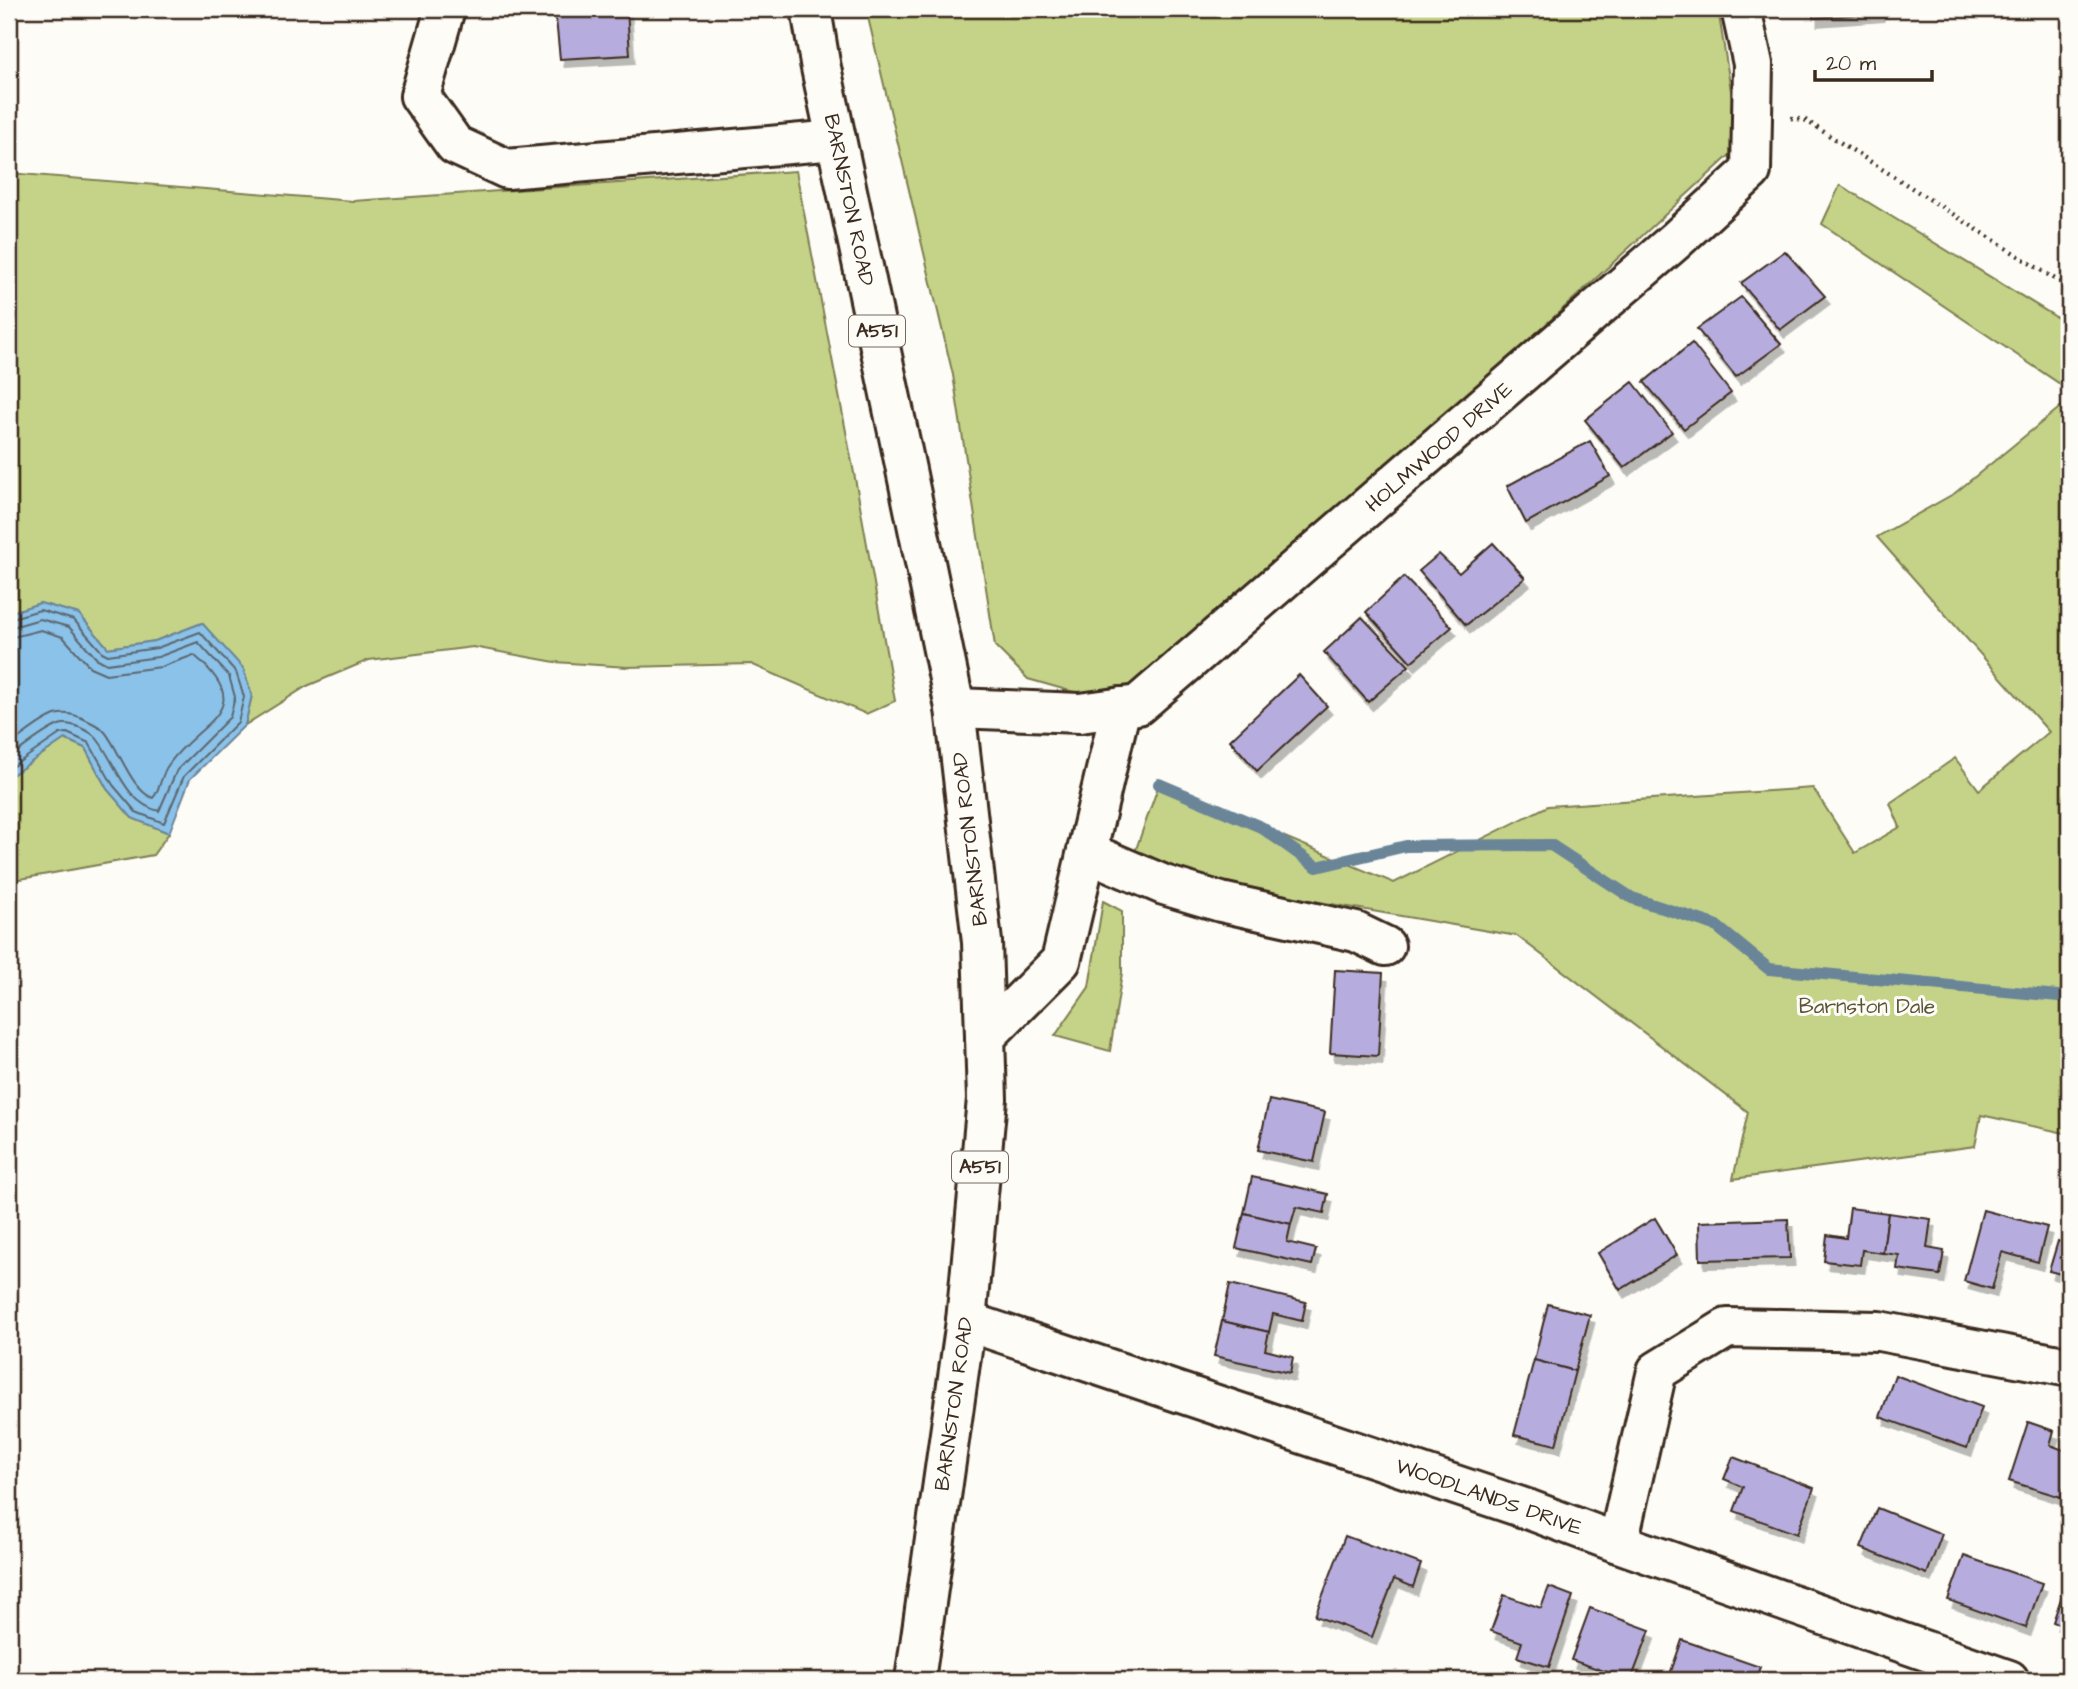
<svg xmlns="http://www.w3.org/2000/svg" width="2078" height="1689" font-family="'Architects Daughter',sans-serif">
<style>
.green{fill:#c4d387;stroke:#807e52;stroke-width:2}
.water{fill:#8bc2e9;stroke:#6b8598;stroke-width:2}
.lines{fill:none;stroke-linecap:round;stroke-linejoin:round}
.shore{stroke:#5b676f;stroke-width:2}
.stream{stroke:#6b8598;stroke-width:12}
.building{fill:#b6adde;stroke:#3b2a1e;stroke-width:2;filter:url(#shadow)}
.minor-casing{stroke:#3b2a1e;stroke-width:44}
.major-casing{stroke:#3b2a1e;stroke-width:44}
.path{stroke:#3b2a1e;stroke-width:4.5;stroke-dasharray:2 5;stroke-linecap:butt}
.minor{stroke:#fdfcf7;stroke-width:38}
.major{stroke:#fdfcf7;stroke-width:38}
.labels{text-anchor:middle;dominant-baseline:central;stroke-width:6;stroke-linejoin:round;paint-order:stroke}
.shield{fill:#fdfcf7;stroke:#75695f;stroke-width:2}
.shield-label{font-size:19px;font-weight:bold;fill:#3b2a1e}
.street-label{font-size:21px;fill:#3b2a1e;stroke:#fdfcf7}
.park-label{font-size:21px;fill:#5d5438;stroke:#fdfcf7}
</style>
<defs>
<filter id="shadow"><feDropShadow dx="4.5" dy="8" stdDeviation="0" flood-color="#0004"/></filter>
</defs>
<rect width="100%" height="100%" fill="#fdfcf7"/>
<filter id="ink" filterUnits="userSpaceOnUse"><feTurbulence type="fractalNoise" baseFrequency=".0143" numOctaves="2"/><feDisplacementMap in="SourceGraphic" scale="14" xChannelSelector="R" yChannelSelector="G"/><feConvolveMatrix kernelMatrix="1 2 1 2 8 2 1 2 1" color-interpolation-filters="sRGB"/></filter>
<g filter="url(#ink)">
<!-- green -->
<g class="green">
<polygon points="866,9 1718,9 1735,116 1731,154 1151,688 1077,693 1028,679 995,646 953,375"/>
<polygon points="796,171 858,494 895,701 866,714 751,664 627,667 555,662 473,647 369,660 307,686 245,725 252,695 202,623 155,641 108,648 78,614 40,603 9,613 9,173 353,201"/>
<polygon points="1840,185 2069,325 2069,390 1822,224"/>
<polygon points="2069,400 2069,1134 1981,1115 1975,1146 1733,1179 1748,1112 1517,936 1129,869 1159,784 1394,883 1548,806 1813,788 1855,853 1900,827 1890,803 1955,758 1979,790 2049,732 1877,537 1955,493"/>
<polygon points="64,739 85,748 107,789 132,818 169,833 153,855 9,881 9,777"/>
<polygon points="1103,901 1122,911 1122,973 1110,1051 1055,1036 1089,987"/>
</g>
<!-- water -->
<polygon class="water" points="40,603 79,614 108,648 155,641 202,623 243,668 252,695 245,725 190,779 169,833 132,818 107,789 85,748 65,739 9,777 9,613"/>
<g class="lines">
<!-- shore -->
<g class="shore">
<polyline points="9,619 40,610 74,620 102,652 108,655 157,648 200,632 236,672 244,697 238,722 184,776 164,823 136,812 113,785 89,743 67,733 60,734 9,769"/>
<path d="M9 628 40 619 69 627 96 658 107 664 158 657 198 642 229 676 235 697 230 717 177 770 159 811C125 803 117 765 98 740 92 731 69 721 59 725 45 730 22 749 9 758"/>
<path d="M9 638 41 630 63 637 90 667 106 674 161 667 194 655C259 711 201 719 169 764 161 774 161 788 153 798 132 791 119 749 105 732 99 725 90 722 82 718 73 714 65 712 55 715 39 721 23 736 9 745"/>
</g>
<!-- stream -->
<polyline class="stream" points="1159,784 1261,827 1317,867 1406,846 1551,845 1632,898 1715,925 1769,969 2069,997"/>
</g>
<!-- building -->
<g class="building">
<polygon points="555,9 627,9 630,55 560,59"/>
<polygon points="1813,9 1879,9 1879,13 1813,18"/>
<polygon points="1785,251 1825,296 1780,330 1741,283"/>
<polygon points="1741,297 1781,344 1736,377 1697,329"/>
<polygon points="1692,343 1731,393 1684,429 1644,382"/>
<polygon points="1633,382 1672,432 1624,468 1585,420"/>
<polygon points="1590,441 1610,476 1526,523 1507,486"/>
<polygon points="1493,543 1525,578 1466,625 1419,571 1439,554 1459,573"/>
<polygon points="1404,577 1452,627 1411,662 1366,612"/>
<polygon points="1362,617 1409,666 1368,702 1324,652"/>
<polygon points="1299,675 1327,706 1257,771 1230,740"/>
<polygon points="1335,970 1383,973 1378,1056 1330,1053"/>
<polygon points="1269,1100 1325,1112 1314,1162 1258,1150"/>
<polygon points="1252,1177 1328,1194 1324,1213 1296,1207 1291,1224 1244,1213"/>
<polygon points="1850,1208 1888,1213 1883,1253 1862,1250 1860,1265 1824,1261 1827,1235 1846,1238"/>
<polygon points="1983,1210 2047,1227 2038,1262 2002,1252 1992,1289 1964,1281"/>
<polygon points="1244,1213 1291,1224 1287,1242 1316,1249 1312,1265 1236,1248"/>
<polygon points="1888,1213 1931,1219 1927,1248 1944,1251 1940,1275 1897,1269 1899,1255 1883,1253"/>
<polygon points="1655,1218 1677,1255 1620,1290 1598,1253"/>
<polygon points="1788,1219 1790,1258 1700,1260 1699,1222"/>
<polygon points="2058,1241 2069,1244 2069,1276 2049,1271"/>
<polygon points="1230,1284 1306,1302 1302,1321 1273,1314 1269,1332 1222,1321"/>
<polygon points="1548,1304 1590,1315 1575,1371 1534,1360"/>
<polygon points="1222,1321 1269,1332 1265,1350 1293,1357 1290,1373 1214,1356"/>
<polygon points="1534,1360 1575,1371 1556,1445 1514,1435"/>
<polygon points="1895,1375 1982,1407 1967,1448 1880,1417"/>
<polygon points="2028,1422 2054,1431 2050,1445 2069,1452 2069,1472 2061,1497 2009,1481"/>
<polygon points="1733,1457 1814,1488 1797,1534 1734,1511 1743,1487 1724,1479"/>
<polygon points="2069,1472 2069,1500 2061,1497"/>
<polygon points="1877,1508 1942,1534 1927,1574 1861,1548"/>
<polygon points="1345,1536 1421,1564 1413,1587 1394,1579 1372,1637 1315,1616"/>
<polygon points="1964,1556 2042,1583 2026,1628 1948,1600"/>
<polygon points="2068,1578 2069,1578 2069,1628 2053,1622"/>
<polygon points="1549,1587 1573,1596 1549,1667 1517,1657 1522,1642 1491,1631 1504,1595 1541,1608"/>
<polygon points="1590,1608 1650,1630 1631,1680 1571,1660"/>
<polygon points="1682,1640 1760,1667 1755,1680 1668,1680"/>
</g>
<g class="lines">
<defs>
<g id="minor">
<polyline points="445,9 420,96 455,145 507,169 836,140"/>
<polyline points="955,708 1080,713 1138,705 1675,241 1751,171 1753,64 1741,9"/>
<polyline points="1087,852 1164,885 1221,902 1356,932 1385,946"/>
<polyline points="985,1037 1061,961 1121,707"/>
<polyline points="966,1321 1530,1510 1618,1543 2009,1680"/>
<polyline points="1618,1543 1657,1371 1727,1328 1879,1331 2069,1367"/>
</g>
<polyline id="major" points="811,9 820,63 905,465 955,708 982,942 987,1099 966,1321 915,1680"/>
</defs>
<!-- minor casing -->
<use href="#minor" class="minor-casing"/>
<!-- major casing -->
<use href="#major" class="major-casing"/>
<!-- path -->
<polyline class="path" points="1791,118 1805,120 2069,288"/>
<!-- minor -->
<use href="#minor" class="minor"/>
<!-- major -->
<use href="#major" class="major"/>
</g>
</g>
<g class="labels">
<!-- shield labels -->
<g class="shield">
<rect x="849" y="315.5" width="56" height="31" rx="5"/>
<rect x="952" y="1151.5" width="56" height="31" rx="5"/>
</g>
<g class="shield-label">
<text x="877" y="331">A551</text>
<text x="980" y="1167">A551</text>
</g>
<!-- street labels -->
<g class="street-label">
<text transform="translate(849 200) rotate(78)">BARNSTON ROAD</text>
<text transform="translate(1439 447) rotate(-41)">HOLMWOOD DRIVE</text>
<text transform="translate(970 839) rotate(-97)">BARNSTON ROAD</text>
<text transform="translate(954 1404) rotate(-82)">BARNSTON ROAD</text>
<text transform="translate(1489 1497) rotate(19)">WOODLANDS DRIVE</text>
</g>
<!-- park labels -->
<g class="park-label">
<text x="1867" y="1006">Barnston Dale</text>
</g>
</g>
<!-- margin -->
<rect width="2078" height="1689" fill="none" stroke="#fdfcf7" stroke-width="35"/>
<rect x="18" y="18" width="2043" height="1654" fill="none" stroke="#3b2a1e" stroke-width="2.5" filter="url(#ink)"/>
<!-- scale -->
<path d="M1815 70v10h117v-10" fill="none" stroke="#3b2a1e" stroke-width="3.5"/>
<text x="1826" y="70" font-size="21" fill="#3b2a1e" stroke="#fdfcf7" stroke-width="5" paint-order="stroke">20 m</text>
</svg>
